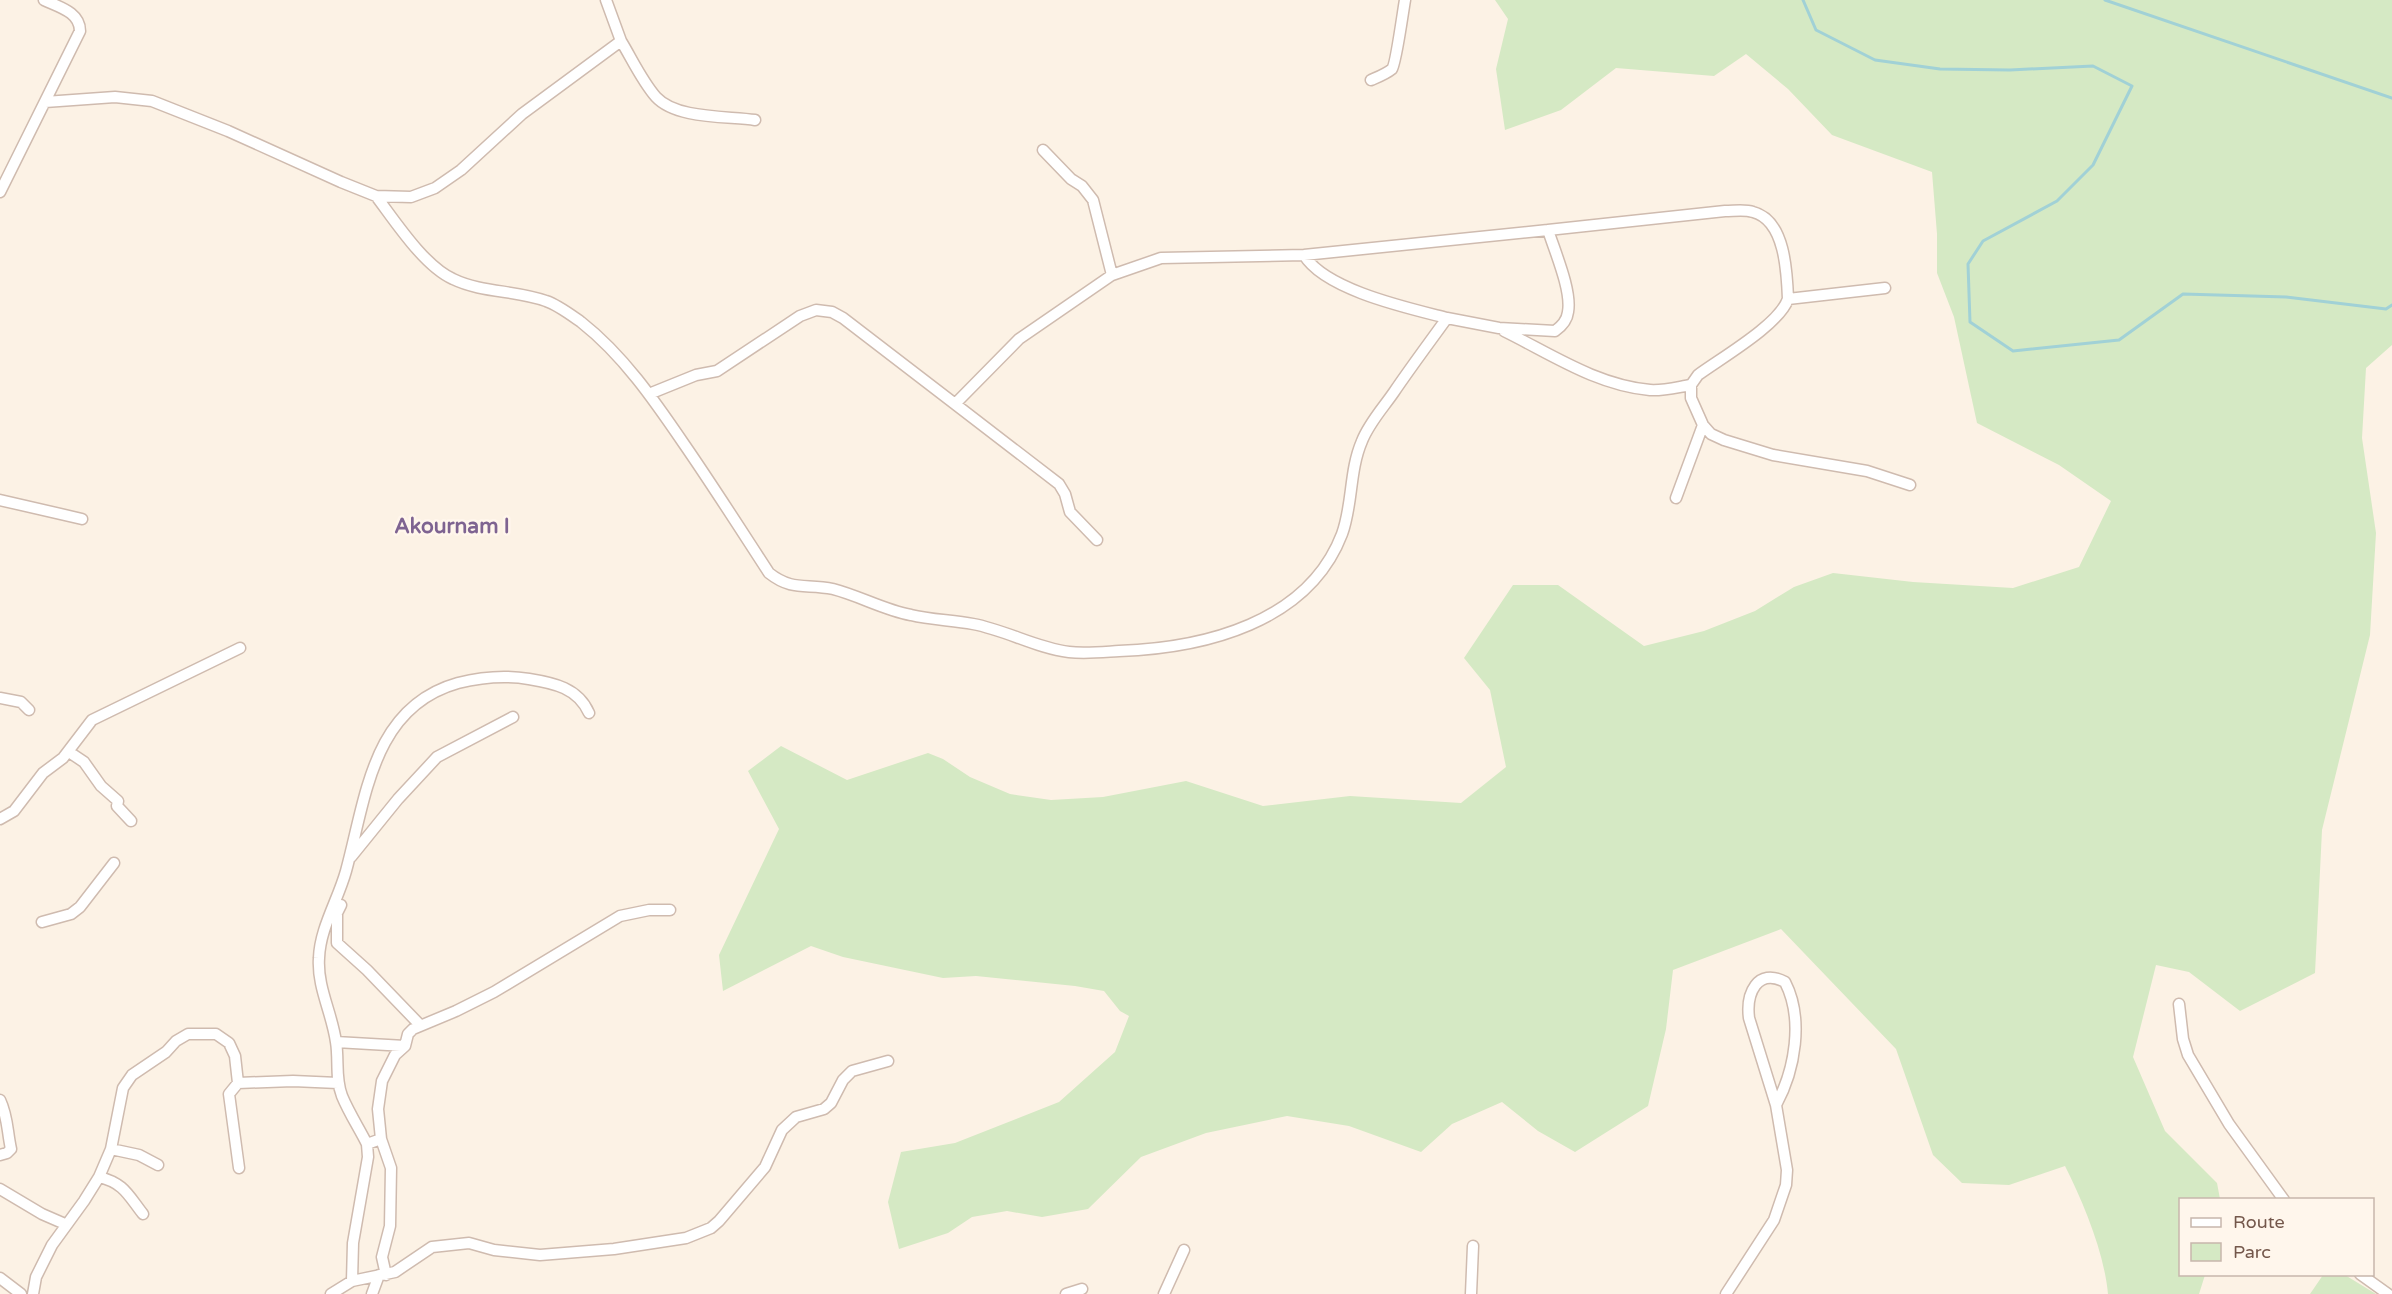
<svg xmlns="http://www.w3.org/2000/svg" width="2392" height="1294" font-family="'Varela Round',sans-serif">
  <style>
    .green { fill: #d5e9c4 }
    .lines { fill: none; stroke-linecap: round; stroke-linejoin: round }
    .stream { stroke: #a1d1d6; stroke-width: 3 }
    .minor-casing { stroke: #cfbbaf; stroke-width: 13 }
    .minor { stroke: #fff; stroke-width: 10 }
    .labels { text-anchor: middle; stroke-width: 5; stroke-linejoin: round; paint-order: stroke }
    .quarter-label { font-size: 21px; font-weight: bold; fill: #7e6391; stroke: #fff6ec }
  </style>
  <rect width="100%" height="100%" fill="#fcf2e5"/>
  <path class="green" d="M1495 0H2392V345L2366 368 2362 438 2376 533 2370 635 2322 830 2315 973 2240 1011 2189 972 2156 965 2133 1057 2165 1131 2217 1183 2220 1199 2180 1200V1274L2205 1275 2199 1294H2108C2104 1252 2084 1204 2065 1166L2009 1185 1962 1183 1933 1155 1896 1049 1781 929 1673 970 1666 1029 1648 1106 1575 1152 1538 1131 1502 1102 1452 1124 1421 1152 1349 1126 1287 1116 1206 1133 1141 1157 1088 1209 1042 1217 1007 1211 972 1217 948 1233 899 1249 888 1202 901 1152 955 1143 1059 1102 1115 1052 1129 1016 1120 1011 1104 991 1075 986 976 976 943 978 843 957 811 946 723 991 719 955 779 829 748 771 781 746 847 780 928 753 943 759 970 777 1010 794 1051 800 1103 797 1186 781 1263 806 1350 796 1461 803 1506 767 1490 690 1464 658 1513 585H1558L1644 646 1704 631 1755 611 1794 587 1833 573 1913 582 2013 588 2079 567 2111 501 2059 465 1977 423 1954 317 1937 273V234L1932 172 1832 135 1788 89 1746 54 1714 76 1616 68 1561 110 1505 130 1496 69 1508 19Z
    M2323 1275H2345L2376 1294H2310Z"/>
  <g class="lines">
    <path class="stream" d="M1803 0 1816 30 1875 60 1940 69 2010 70 2093 66 2132 86 2093 165 2057 201 1983 241 1968 264 1970 322 2013 351 2119 340 2183 294 2286 297 2386 309 2392 305
      M2105 0 2392 98"/>
    <g class="minor-casing">
      <path id="minor" d="M606 0 621 41
        M1371 80C1378 77 1386 74 1392 69 1396 64 1403 11 1405 0
        M45 102 115 97 152 101 228 131 341 182 376 196 411 197 435 188 461 170 522 114 621 41C632 59 642 81 656 97 676 119 727 116 755 120
        M1043 150 1071 179 1082 186 1093 200 1112 275
        M0 192 80 31C80 12 59 7 44 0
        M376 196C395 221 424 266 453 279 482 293 516 290 546 301 558 305 571 315 581 322 623 355 654 400 684 444 713 486 741 530 769 573 793 592 807 583 833 589 860 596 884 610 911 615 931 620 953 620 973 624 1006 630 1036 648 1069 652 1085 654 1103 652 1119 651 1204 648 1308 623 1342 534 1353 504 1349 471 1362 441 1369 423 1383 408 1394 392 1411 367 1429 343 1447 318L1499 328 1555 331C1562 326 1567 321 1568 312 1572 291 1555 252 1548 230L1725 211C1734 211 1745 209 1753 212 1785 220 1787 272 1788 299 1779 325 1721 358 1698 375L1691 385V398L1703 425 1711 434 1724 440 1773 455 1867 471 1910 485
        M1304 255C1325 290 1408 308 1447 318
        M1788 299 1885 288
        M1504 331C1551 354 1596 385 1650 390 1663 391 1678 387 1691 385
        M649 394 696 375 717 371 800 316 816 310 832 312 843 318 955 404 1019 339 1112 275 1161 258 1304 255 1548 230
        M955 404 1059 484 1065 494 1070 512 1097 540
        M1676 498 1703 425
        M0 500 82 519
        M0 698 21 702 29 710
        M69 752 84 762 101 786 118 801 117 806 131 821
        M0 819 14 811 43 773 63 758 92 720 240 648
        M351 857 398 799 437 757 513 717
        M341 905 337 913V943L367 970 420 1025
        M42 922 71 914 80 907 114 863
        M2179 1004 2183 1039 2188 1055 2229 1124 2284 1200
        M336 1042 405 1046
        M0 1100C8 1117 7 1131 11 1149L7 1153 0 1155
        M381 1139 391 1168 390 1226 382 1257 386 1275
        M367 1144C359 1128 349 1113 342 1096 335 1078 339 1060 336 1042 332 1013 317 987 319 958 320 928 338 900 346 871 366 798 372 707 458 683 482 677 505 675 529 679 554 683 578 688 589 713
        M111 1149 139 1155 158 1165
        M239 1168 229 1094 238 1083 293 1081 338 1083
        M99 1177C124 1183 128 1195 143 1214
        M0 1189 42 1214 65 1224
        M2360 1274 2388 1294
        M0 1278 21 1294
        M352 1281 353 1243 368 1157 367 1144 381 1139 378 1109 382 1081 395 1055 405 1046 408 1034 413 1029 456 1011 494 992 620 916 649 910H670
        M33 1294 36 1277 52 1245 84 1201 99 1177 111 1149 123 1088 132 1075 166 1052 176 1041 188 1034H216L229 1043 235 1056 238 1083
        M331 1294 352 1281 395 1272 432 1247 469 1243 494 1250 540 1255 614 1249 686 1238 711 1228 719 1221 765 1167 782 1130 796 1117 824 1109 831 1103 843 1080 852 1071 888 1061
        M372 1294 379 1275
        M1066 1294 1082 1289
        M1164 1294 1184 1250
        M1471 1294 1473 1246
        M1726 1294 1774 1220 1786 1185 1787 1170 1776 1105 1749 1018C1746 994 1757 967 1785 982 1804 1019 1795 1070 1776 1105"/>
    </g>
    <use href="#minor" class="minor"/>
  </g>
  <g class="labels">
    <g class="quarter-label">
      <text x="452" y="533">Akournam I</text>
    </g>
  </g>
  <rect x="2179" y="1198" width="195" height="78" fill="#fff6ec" stroke="#c7b6ac" stroke-width="1.5"/>
  <rect x="2191" y="1218" width="30" height="9" fill="#ffffff" stroke="#c7b6ac" stroke-width="1.5"/>
  <text x="2233" y="1228" font-size="18" fill="#74574b">Route</text>
  <rect x="2191" y="1243" width="30" height="18" fill="#d5e9c4" stroke="#c7b6ac" stroke-width="1.5"/>
  <text x="2233" y="1258" font-size="18" fill="#74574b">Parc</text>
</svg>
